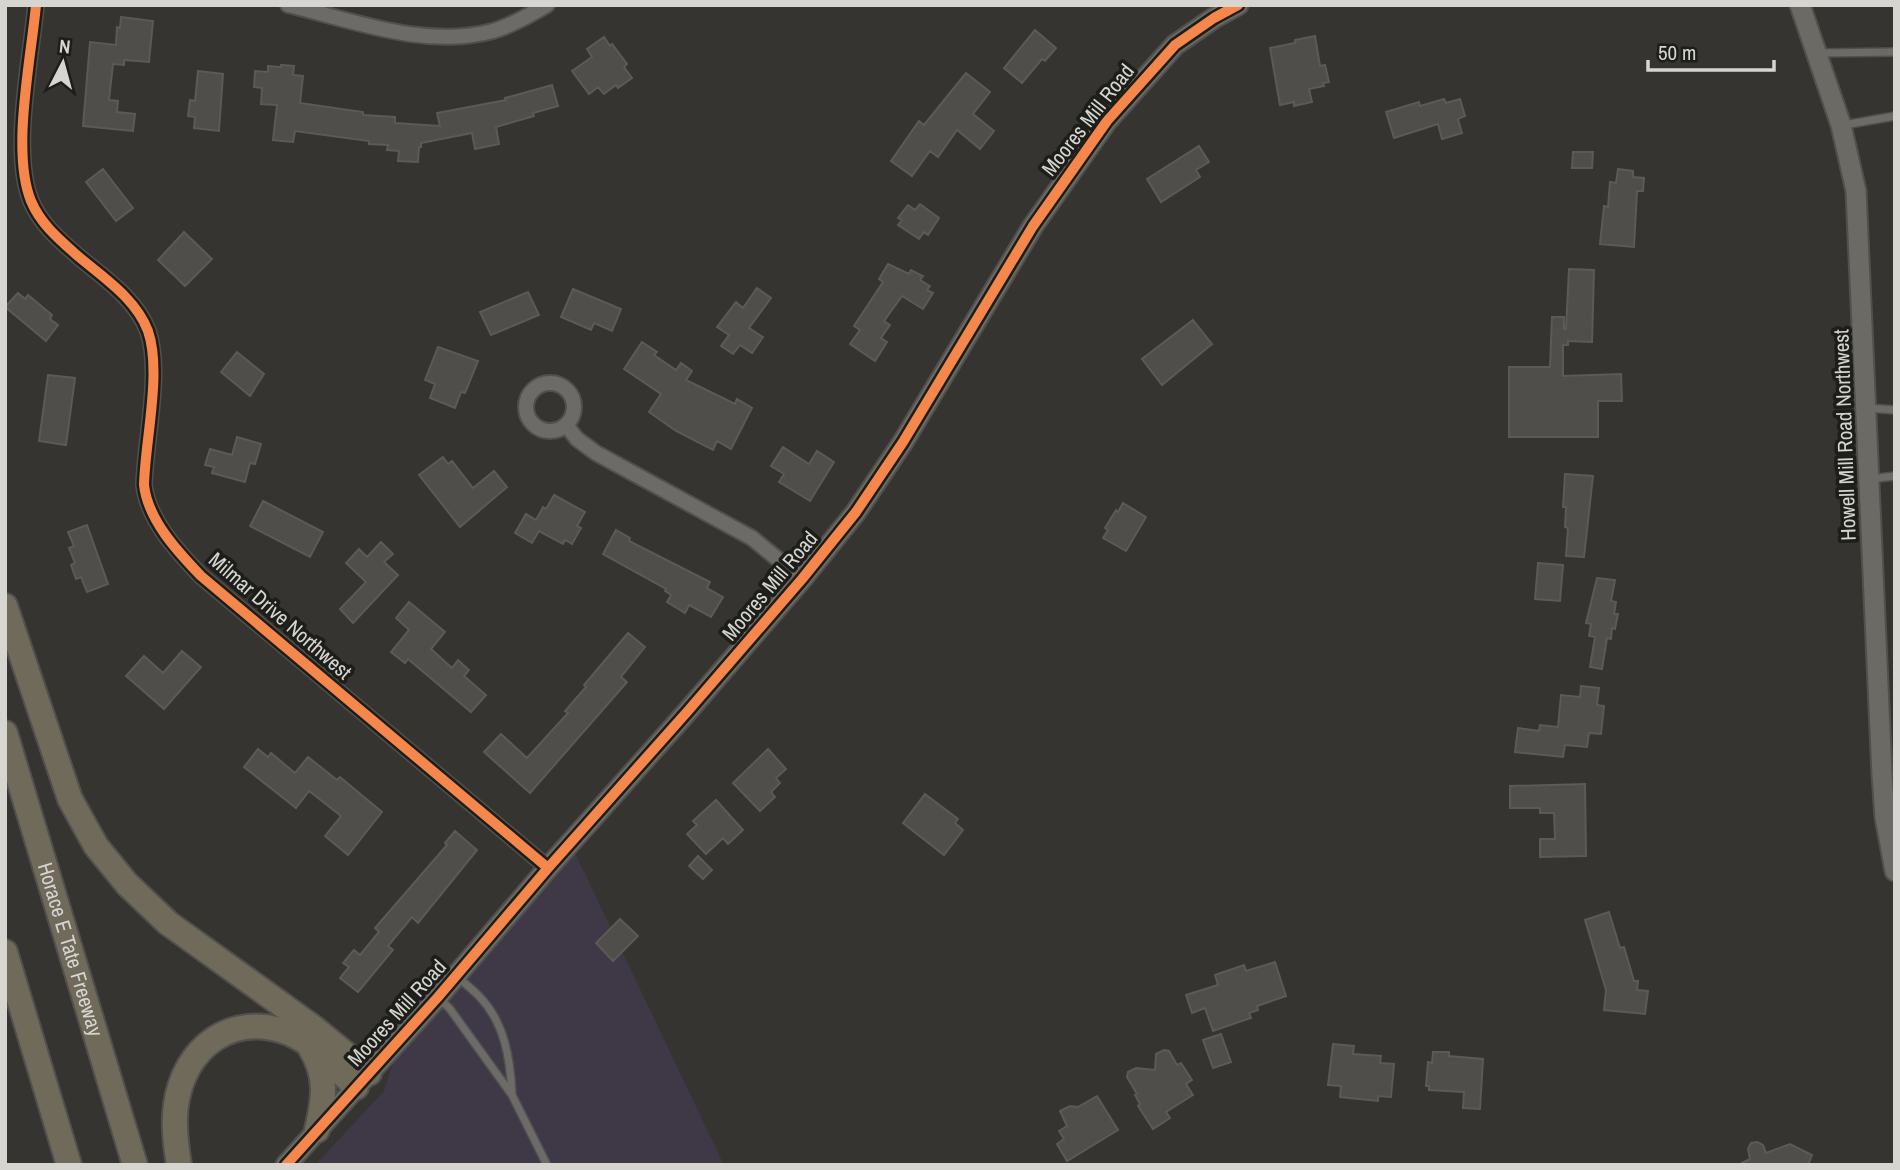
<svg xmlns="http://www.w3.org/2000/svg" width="1900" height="1170" font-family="'Archivo Narrow',sans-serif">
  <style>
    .commercial { fill: #3f3846 }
    .building { fill: #4f4e4b; stroke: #5b5a56; stroke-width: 2 }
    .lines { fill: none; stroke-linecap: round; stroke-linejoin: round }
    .lane-casing { stroke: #51504d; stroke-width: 10 }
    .street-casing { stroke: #51504d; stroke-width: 18 }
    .secondary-casing { stroke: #51504d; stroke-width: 23 }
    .highway-casing { stroke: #51504d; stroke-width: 28 }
    .lane { stroke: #6c6b67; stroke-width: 7 }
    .street { stroke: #6c6b67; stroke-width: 14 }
    .secondary { stroke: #6c6a64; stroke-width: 19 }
    .highway { stroke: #6f6a5a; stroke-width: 24 }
    .cycleway-casing { stroke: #1d1d19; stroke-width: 15 }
    .cycleway { stroke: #f5874c; stroke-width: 10 }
    .labels { text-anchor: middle; stroke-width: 7; stroke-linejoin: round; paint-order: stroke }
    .street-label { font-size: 21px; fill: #d6d5d0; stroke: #1d1d19 }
  </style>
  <rect width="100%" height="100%" fill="#353430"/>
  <path class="commercial" d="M567 836 724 1165H315L384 1091 406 1020Z"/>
  <path class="building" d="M121 17 153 21 149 62 124 60V65L113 64 109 100 118 101 117 112 135 114 133 131 83 126 90 42 116 45 117 27 120 28Z
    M1035 30 1056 48 1045 61 1042 59 1022 83 1004 68Z
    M1315 36 1320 66 1325 65 1329 82 1323 83 1324 86 1309 89 1312 102 1294 106V102L1280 105 1270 48 1295 43V40Z
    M604 37 610 46 612 44 627 64 624 67 632 78 618 88 616 85 604 94 598 87 589 94 572 71 592 57 587 49Z
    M281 65 294 66 293 75 303 76 300 103 363 112V115L395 117V123L440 126 437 113 506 100 505 98 552 85 558 106 533 113 534 116 496 127 499 144 475 149 472 133 421 143V147H419L418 162 398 161 399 151 387 150 388 145 369 144V141L295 131 293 142 273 140 277 105 261 104 262 88 254 87 255 71 268 72V66L281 67Z
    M198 71 223 74 219 131 194 128 195 117 188 116 190 100 195 101Z
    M966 73 990 92 973 114 994 131 980 149 957 130 938 157 930 151 912 176 891 161 919 121 924 125Z
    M1444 99 1446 103 1460 99 1465 116 1458 119 1462 133 1442 139 1438 124 1394 138 1386 112 1419 102 1420 106Z
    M1199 146 1209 162 1196 170 1200 177 1161 202 1147 179Z
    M1573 152H1593L1592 168H1572Z
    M103 169 133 208 116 221 86 182Z
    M1618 169 1633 171V177L1644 178 1643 191H1637L1634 247 1600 244 1604 206 1608 207 1610 182 1616 183Z
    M920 204 939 218 928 235 924 232 919 239 898 225 902 220 898 218 908 205 915 210Z
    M184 232 212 259 185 286 158 260Z
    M888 264 909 274 911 270 923 276 920 280 930 286 927 290 933 293 923 309 902 296 884 321 890 325 881 338 887 342 875 361 850 344 860 330 854 326 883 282 879 279Z
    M1569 269 1594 270 1592 342 1568 341V345H1563V376L1621 374 1622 401H1598V437H1509V367H1550L1552 317H1564V329H1566Z
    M757 288 771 298 749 328 763 337 752 353 740 345 733 354 721 346 729 335 717 327 736 302 743 308Z
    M573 289 621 309 612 331 594 323 591 330 561 317Z
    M528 292 539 315 491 335 480 312Z
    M18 293 25 299 28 295 52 315 50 319 58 325 46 341 5 307Z
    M1193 320 1212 344 1162 385 1142 359Z
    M642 342 657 352 654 355 676 370 681 363 692 371 686 380 735 404 737 399 752 408 731 449 717 441 713 450 676 431 649 412 661 394 624 369Z
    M438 347 478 361 465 393 461 392 455 408 430 398 435 384 425 380Z
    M237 352 264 374 250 396 221 372Z
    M48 375 75 378 66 445 39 441Z
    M237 437 261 444 255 464 250 463 245 482 212 473 214 467 205 465 210 449 232 455Z
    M783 447 809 464 817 451 834 462 810 501 779 482 784 474 771 466Z
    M443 457 448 464 452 461 473 488 494 471 507 487 460 527 419 475Z
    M1565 474 1593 476 1584 557 1566 556 1568 528 1565 527 1566 507H1563Z
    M554 495 585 512 577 526 581 528 572 544 565 540 563 544 539 531 532 543 515 533 526 514 536 520 543 507 546 509Z
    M263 501 323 532 310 557 250 526Z
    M1123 503 1146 517 1126 551 1103 538 1108 530 1105 528 1116 510 1118 512Z
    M87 525 108 584 87 592 81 577 76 579 71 565 75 563 69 548 74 546 68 532Z
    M616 530 630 538 629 541 710 582 707 588 723 597 711 617 689 605 685 613 667 602 671 595 665 591 666 589 603 554Z
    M381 542 393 554 384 562 398 575 353 623 340 609 366 582 346 563 359 549 367 557Z
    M1538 563 1563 565 1560 601 1535 599Z
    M1597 578 1615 580 1611 601 1616 602 1614 614H1618L1615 629 1612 628 1611 639 1607 638 1602 669 1590 667 1595 637 1589 636 1591 624 1586 623Z
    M409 602 445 632 431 649 452 668 458 660 469 670 464 676 486 695 471 712 408 659 405 663 391 652 409 630 396 618Z
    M628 633 645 647 621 677 627 682 530 793 484 752 501 734 527 758 568 713 565 711 586 687 584 685Z
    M182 651 201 667 164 709 126 676 144 656 163 673Z
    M1581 686 1599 688 1597 705 1604 706 1601 734 1589 733 1587 747 1565 745 1563 757 1515 752 1518 728 1539 731 1540 725 1558 727 1561 695 1580 697Z
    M258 749 268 757 271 753 295 773 308 757 337 780 340 777 382 812 348 855 325 836 341 816 309 791 296 808 244 767Z
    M768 749 786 769 776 778 780 783 771 792 775 797 760 811 733 783Z
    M1585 784 1586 856 1540 857V839H1555L1554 813H1540V808H1510V786Z
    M925 794 958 819 955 823 963 830 944 855 903 823Z
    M716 800 743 830 728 844 723 838 706 854 687 834 697 825 693 821Z
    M455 831 477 850 418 923 412 917 388 946 393 950 358 992 340 978 349 967 343 963 354 950 360 955 379 932 375 928 447 845 445 843Z
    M698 856 712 870 703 879 689 866Z
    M1609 912 1620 948 1624 947 1634 981H1638L1637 990 1648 991 1645 1014 1604 1010 1606 990 1585 920Z
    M620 919 638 936 613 961 596 943Z
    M1275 962 1286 996 1257 1006 1258 1010 1249 1013 1251 1018 1213 1031 1205 1008 1192 1013 1186 995 1218 985 1215 975 1244 965 1246 971Z
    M1221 1034 1231 1062 1213 1068 1203 1040Z
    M1333 1044 1354 1046 1353 1054 1381 1056 1380 1063 1394 1064 1391 1097 1378 1096V1101L1340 1097 1341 1086 1328 1085Z
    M1164 1050 1169 1051 1177 1065 1181 1063 1192 1080 1186 1084 1193 1095 1166 1112 1170 1118 1153 1129 1138 1106 1140 1104 1135 1095 1137 1094 1127 1077 1128 1072 1136 1068 1155 1070 1156 1054Z
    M1433 1052H1449V1056L1483 1059 1480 1109 1463 1108 1464 1092 1429 1090V1086H1426L1428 1062 1432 1063Z
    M1097 1096 1118 1130 1067 1161 1057 1144 1064 1139 1059 1131 1067 1126 1060 1111 1070 1106 1078 1107Z
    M1757 1142 1763 1145 1766 1153 1790 1144 1812 1155 1808 1165H1738L1750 1159 1748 1149 1751 1143Z"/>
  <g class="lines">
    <g class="lane-casing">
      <path id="lane" d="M1818 53 1895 52
        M1844 125 1895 116
        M1868 408 1895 410
        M1870 479 1895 476
        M458 977C464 983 472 989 479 996 505 1023 510 1058 512 1094
        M440 999 450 1009 512 1095 547 1165"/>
    </g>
    <g class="street-casing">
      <path id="street" d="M36 5C31 59 11 152 31 201 41 225 61 241 79 257 104 278 136 299 148 331 162 372 145 441 144 485 148 520 177 551 201 576L548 868
        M288 5C355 21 425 49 493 31 513 25 529 15 547 5
        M526 407a24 24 0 1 1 48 0a24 24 0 1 1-48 0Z
        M566 425 577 439 596 453 752 538 802 579"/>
    </g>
    <g class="secondary-casing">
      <path id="secondary" d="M1800 5 1841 125 1856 191 1882 775 1885 817 1895 871
        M286 1165 438 997 548 868 687 712 802 579 856 512 903 442 1033 226 1107 121 1175 45 1214 18 1238 5"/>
    </g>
    <g class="highway-casing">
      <g id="highway">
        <path d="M5 606 70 799 96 846 127 884 168 923 314 1028 369 1073"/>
        <path id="s1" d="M5 733 135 1165"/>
        <path d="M5 952 69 1165"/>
        <path d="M311 1049C328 1077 324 1099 317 1130"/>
        <path d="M179 1165C176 1146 173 1125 176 1105 184 1048 231 1011 289 1033 315 1044 336 1068 356 1087"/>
      </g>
    </g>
    <use href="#lane" class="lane"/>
    <use href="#street" class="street"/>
    <use href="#secondary" class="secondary"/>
    <use href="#highway" class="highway"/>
    <g class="cycleway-casing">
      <path id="cycleway" d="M36 5C31 59 11 152 31 201 41 225 61 241 79 257 104 278 136 299 148 331 162 372 145 441 144 485 148 520 177 551 201 576L548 868
        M286 1165 438 997 548 868 687 712 802 579 856 512 903 442 1033 226 1107 121 1175 45 1214 18 1238 5"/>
    </g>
    <use href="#cycleway" class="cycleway"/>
  </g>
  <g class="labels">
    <g class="street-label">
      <text transform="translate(1088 120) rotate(-52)" y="7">Moores Mill Road</text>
      <text transform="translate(1845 435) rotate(-92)" y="7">Howell Mill Road Northwest</text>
      <text transform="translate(770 586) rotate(-50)" y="7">Moores Mill Road</text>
      <text transform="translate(280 616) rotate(41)" y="7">Milmar Drive Northwest</text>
      <text dy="7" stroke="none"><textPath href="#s1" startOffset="226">Horace E Tate Freeway</textPath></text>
      <text transform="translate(397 1013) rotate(-48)" y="7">Moores Mill Road</text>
    </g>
  </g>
  <rect width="1900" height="1170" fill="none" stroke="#d6d5d0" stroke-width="14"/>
  <g transform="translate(63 63) rotate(6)" stroke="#1d1d19" stroke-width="5" paint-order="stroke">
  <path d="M0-5L12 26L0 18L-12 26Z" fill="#d6d5d0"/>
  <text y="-10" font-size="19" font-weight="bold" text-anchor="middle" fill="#d6d5d0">N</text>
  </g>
  <path d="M1648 60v10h126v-10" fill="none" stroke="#d6d5d0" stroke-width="3.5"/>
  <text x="1658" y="60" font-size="21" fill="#d6d5d0" stroke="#1d1d19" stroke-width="5" paint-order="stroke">50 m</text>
</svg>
